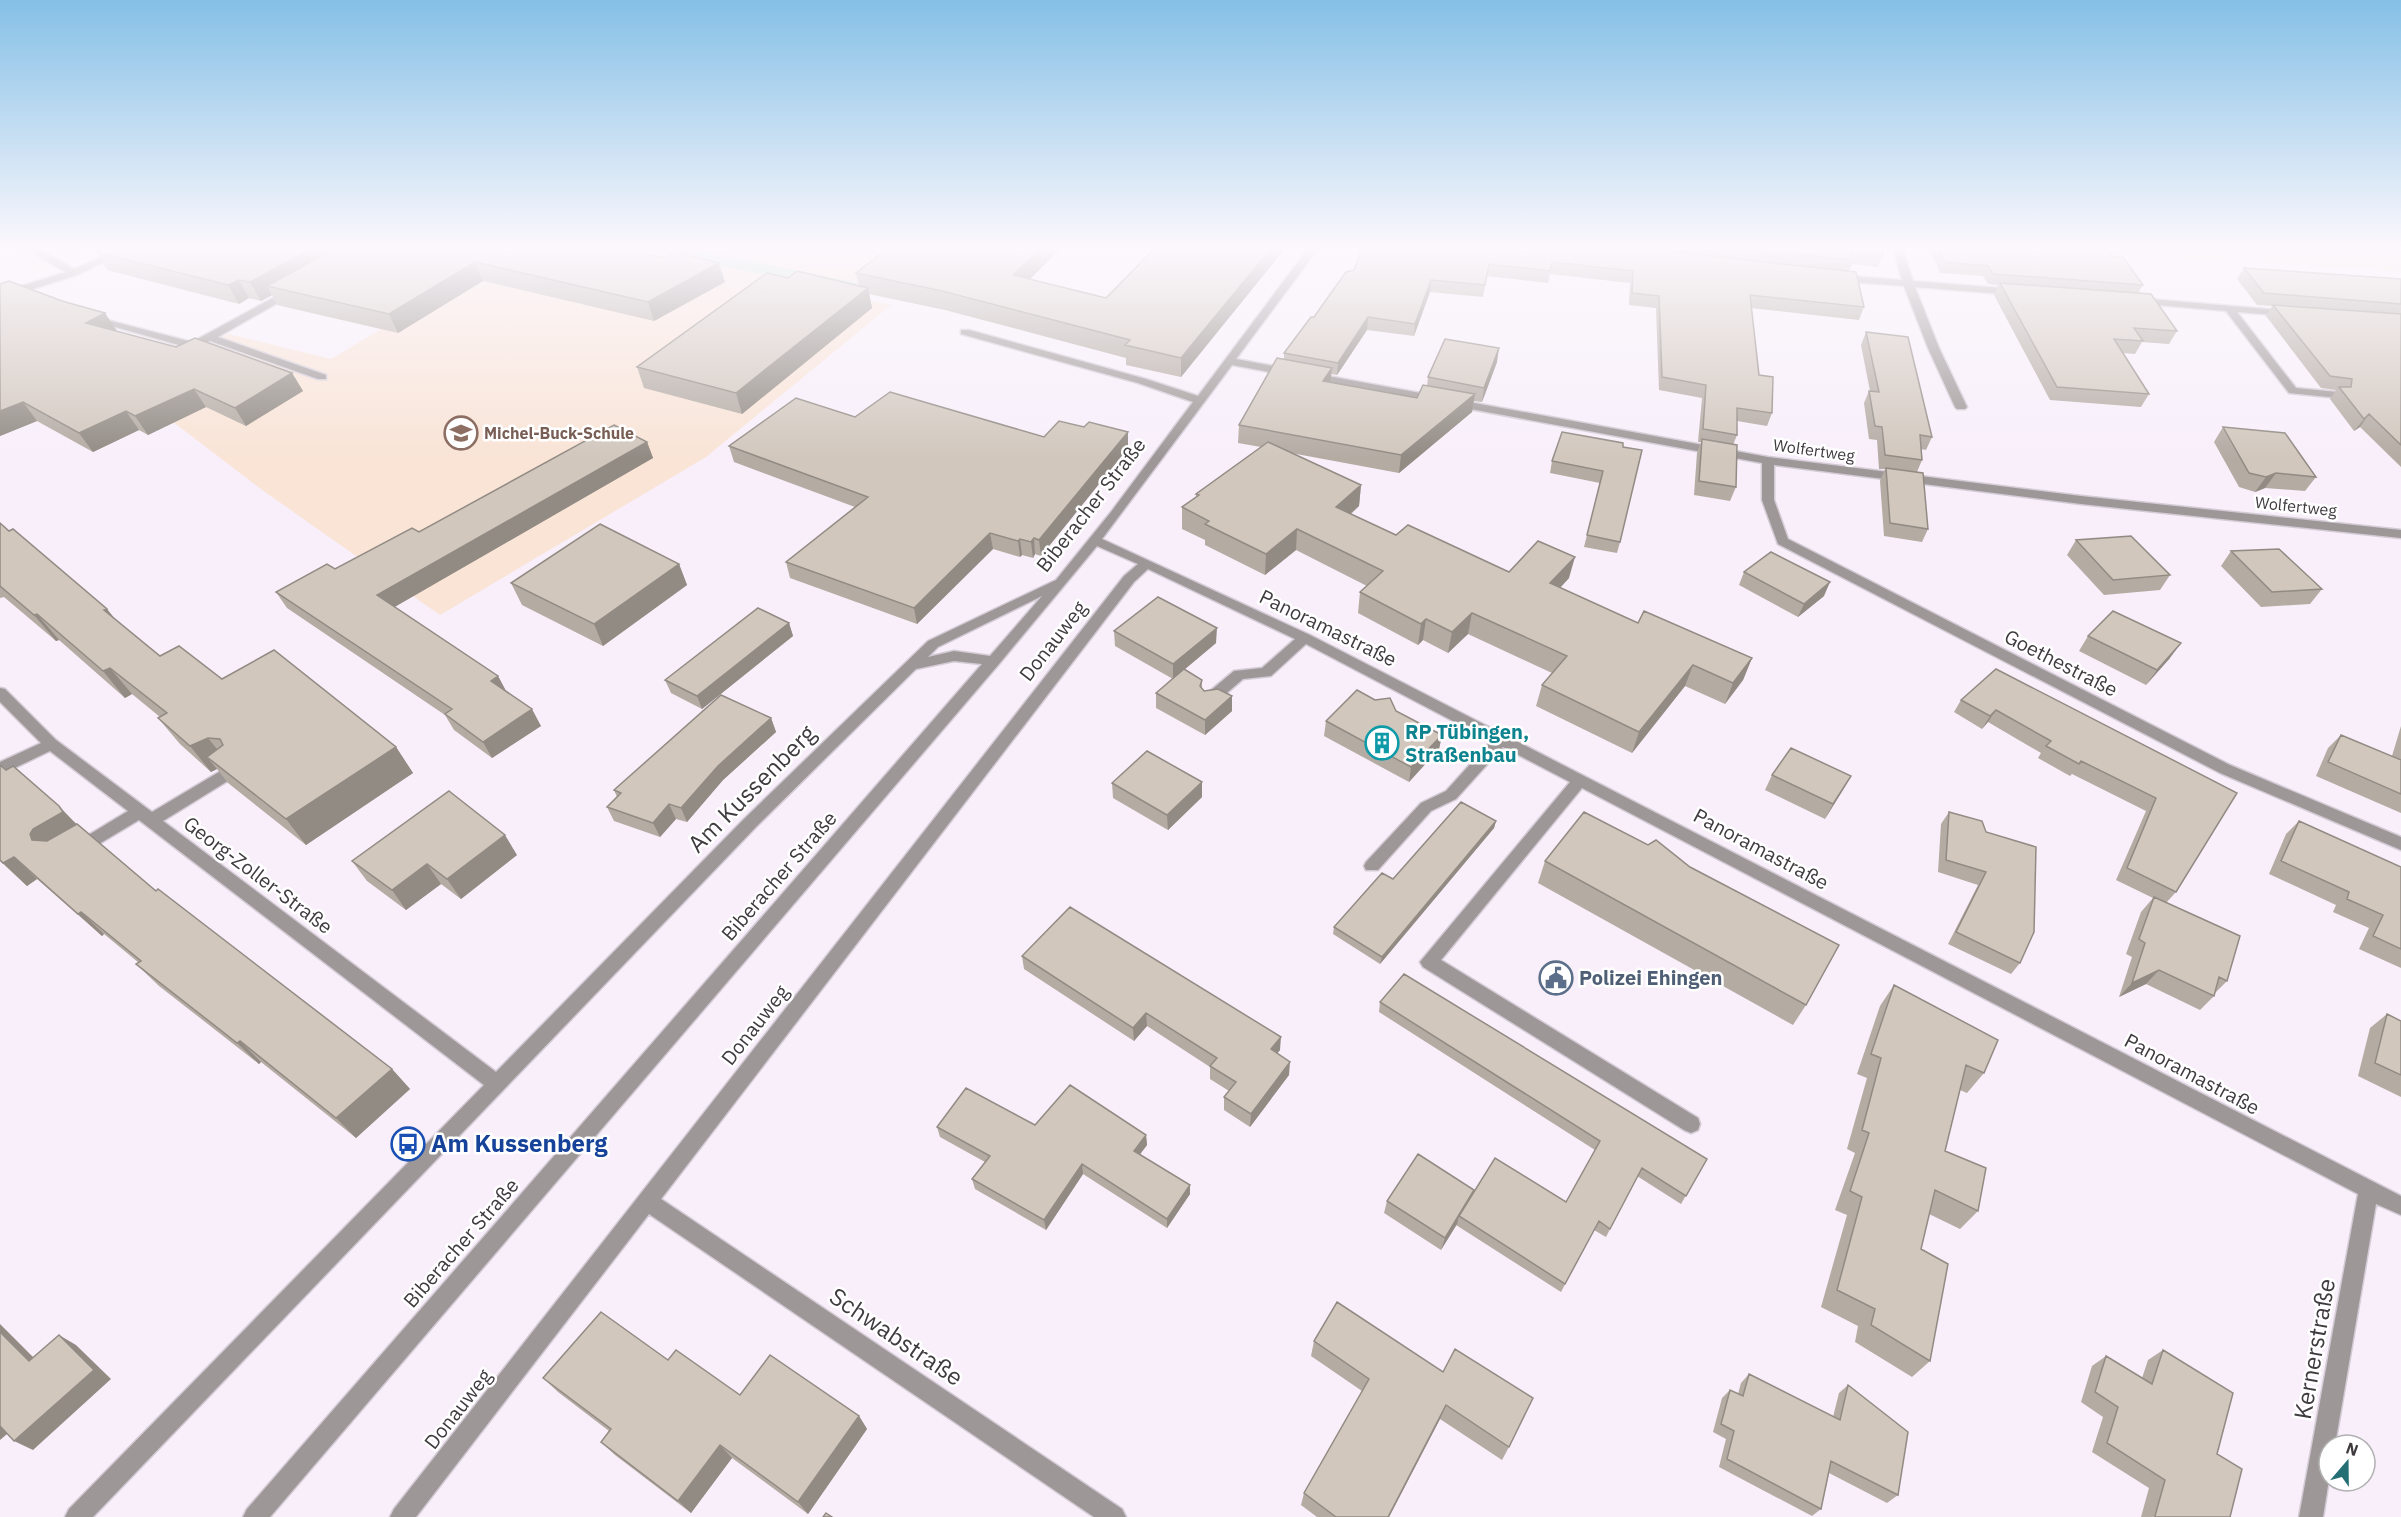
<svg xmlns="http://www.w3.org/2000/svg" width="2401" height="1517" font-family="'IBM Plex Sans',sans-serif">
  <style>
    .education { fill: #f9e4d6 }
    .medical { fill: #fbe3d8 }
    .green { fill: #b7e0cb }
    .lines { fill: none; stroke-linecap: round; stroke-linejoin: round }
    .minor-casing { stroke: #d3cbd5; stroke-width: 3 }
    .minor { fill: #9e9797; fill-rule: evenodd }
    .wall { fill: #b4aba3 }
    .shaded-wall { fill: #928b84 }
    .building { fill: #d1c7bd; stroke: #928b84; stroke-width: 1.5 }
    .labels { text-anchor: middle; stroke-width: 5; stroke-linejoin: round; paint-order: stroke }
    .far-education-label { font-size: 16px; font-weight: bold; fill: #785e54; stroke: #fff; text-anchor: start }
    .far-street-label { font-size: 16px; fill: #3f3b3f; stroke: #fff }
    .street-label { font-size: 20px; fill: #3f3b3f; stroke: #fff }
    .culture-label { font-size: 20px; font-weight: bold; fill: #0d838f; stroke: #fff; text-anchor: start }
    .service-label { font-size: 20px; font-weight: bold; fill: #4e5e75; stroke: #fff; text-anchor: start }
    .near-street-label { font-size: 24px; fill: #3f3b3f; stroke: #fff }
    .near-transit-label { font-size: 24px; font-weight: bold; fill: #164399; stroke: #fff; text-anchor: start }
  </style>
  <rect width="100%" height="100%" fill="#f8effa"/>
  <path class="education" d="M520 246H905L851 297 891 305 706 457 440 615 265 492 122 383 229 334 331 359Z
    M2019 246H2401V271L2023 250Z"/>
  <path class="medical" d="M6 246H98L39 272Z"/>
  <path class="green" d="M624 246H677L858 283 847 292Z
    M2038 246H2181L2185 250Z"/>
  <g class="lines">
    <g class="minor-casing">
      <path id="minor" d="M26 246H36L74 269 125 246H137L77 275 20 293H12V289L66 272 37 256Z
        M1310 246H1320L1236 359 1768 457 2081 496 2401 530V538L2081 504 1774 465V500L1788 539 2230 765 2401 837V850L2220 773 1778 544 1762 500V463L1232 365 1102 539 1310 635 2401 1196V1215L2376 1204 2335 1445H2329V1479L2323 1517H2299L2358 1194 1582 788 1441 960 1698 1118 1700 1124 1698 1130 1691 1133 1684 1130 1423 967 1420 962 1570 782 1503 747 1456 799 1431 811 1378 870H1366L1364 866 1366 862 1421 803 1446 791 1491 741 1306 644 1271 676 1243 679 1214 704H1204L1202 700 1204 696 1234 671 1262 668 1295 639 1148 569 1134 582 661 1199 1122 1509 1126 1517H1094L649 1214 416 1517H390L394 1509 1124 576 1138 564 1097 546 999 664 270 1517H243L247 1509 982 664 954 661 916 669 756 827 93 1517H65L69 1509 484 1085 139 820 84 853H72L70 849 72 845 128 811 50 751 0 775V762L41 743 0 702V688L5 689 56 740 152 812 229 766H239L242 770 239 774 163 821 496 1072 744 819 928 641 1056 580 1111 512 1193 402 1138 383 961 334V330H969L1146 379 1198 396ZM1042 596 990 656 954 651 928 657 938 647Z
        M1892 246H1902L1913 281 2015 289 2020 292 2015 295 1915 287 1939 348 1967 407 1965 409H1957L1955 407 1928 348 1904 286 1839 281 1834 278 1839 275 1902 280Z
        M293 287 297 288V292L218 337 326 375V379H318L210 341 193 349 87 319 92 316 192 342Z
        M2138 298 2291 311 2292 313 2287 316 2237 312 2296 388 2338 392 2344 395 2338 398 2289 393 2226 311 2134 303 2133 301Z"/>
    </g>
    <use href="#minor" class="minor"/>
  </g>
  <path class="wall" d="M611 246 725 282 654 321 483 281 398 333 277 305 272 295 261 301 249 298 239 304 107 270 96 252Z
    M891 246H1063L1030 279 1106 298 1157 246H1287L1181 377 1126 365V358L945 310 869 294 872 308 742 414 644 388 637 367 788 278 859 286 856 273Z
    M1363 246H1881L1883 255 1878 267 1852 264 1849 271 1864 307 1859 320 1751 308 1759 375 1772 413 1767 426 1737 421V435L1733 445 1736 487 1730 501 1694 495 1697 453 1701 442H1698L1702 398 1659 390 1656 308 1629 305 1630 283 1550 274 1548 283 1487 276 1483 297 1430 292 1414 336 1367 330 1337 375 1331 374 1330 382 1417 398 1427 386 1428 377 1497 362 1482 402 1474 401 1472 412 1399 473 1291 453 1361 485 1359 506 1351 514 1396 535 1509 572 1569 578 1560 588 1638 623 1752 658 1743 680 1725 704 1685 686 1632 753 1536 706 1542 685 1552 673 1468 634 1448 653 1423 640 1418 645 1358 613 1360 592 1367 586 1296 550 1265 575 1205 545V540L1182 529V507L1196 497V494L1261 447 1238 443 1239 425 1284 360V353L1354 270Z
    M1928 246H2047L2112 256 2143 285 2138 293 2177 331 2169 344 2142 342 2135 354 2123 353 2149 394 2141 407 2050 400 1994 295 1998 285 1988 284 1983 276 1940 273Z
    M2244 268 2401 279V467L2360 427 2354 431 2330 399 2336 390 2321 388 2266 316 2272 306 2257 305 2237 279Z
    M0 284 116 331 176 347 292 373 303 391 246 426 206 407 148 435 139 430 93 452 37 421 0 436Z
    M1866 332 1932 437 1926 450 1921 449 1922 460 1917 472 1928 529 1922 542 1884 536 1880 481 1885 469H1879L1877 440 1869 439 1864 403 1869 391H1870L1861 345Z
    M855 417 1044 437 1084 427 1128 432V448L1041 556 1035 554 1033 558 1022 555 1020 557 993 549 917 624 790 578 786 562 855 507 734 462 729 446Z
    M2223 427 2316 477 2305 491 2265 488 2255 492 2239 487 2214 442Z
    M647 442 653 458 394 607 498 676 506 691 541 726 492 758 454 730 445 715 287 608 276 592 335 569Z
    M1623 447 1620 542 1617 553 1584 547 1600 483 1550 473 1552 461Z
    M0 523 114 619 160 656 396 747 413 773 306 845 228 783 217 769 211 772 180 744 158 718 160 717 132 694 125 698 59 640 56 641 4 597 0 598Z
    M2076 540 2170 575 2160 590 2104 595 2067 555Z
    M2231 551 2322 589 2310 604 2261 607 2221 566Z
    M679 564 687 585 603 646 522 605 511 583Z
    M1744 572 1824 596 1798 617 1739 585Z
    M789 623 793 636 702 709 671 693 665 680Z
    M1114 631 1216 643 1184 670 1202 680V689L1204 691 1232 696V711L1205 735 1156 708V693L1173 679 1115 646Z
    M2088 636 2170 658 2146 685 2079 651Z
    M1996 669 2237 793 2176 892 2166 903 2227 981 2215 993 2214 996 2200 1010 2146 984 2119 997 2132 957 2126 954 2141 912 2153 898 2116 880 2146 811 2072 774 2070 776 2038 758 2041 753 1988 722 1982 729 1954 712 1961 700Z
    M1396 711 1442 735 1439 749 1409 782 1324 736 1326 721Z
    M771 718 776 732 723 780 687 822 676 819 660 837 614 821 607 807 617 797 614 790Z
    M2401 726V813L2316 776 2328 748 2341 735 2392 756Z
    M0 765 6 770 77 824 156 891 392 1069 410 1089 356 1138 261 1062 259 1064 159 986 136 964 139 963 104 934 102 936 37 879 27 886 0 861Z
    M1772 775 1851 776 1825 819 1765 790Z
    M1112 783 1202 797 1168 830 1113 798Z
    M1949 812 1986 832 2020 963 2011 974 1948 944 1978 885 1938 872 1941 824Z
    M1496 821 1494 828 1380 964 1333 934 1334 927 1393 879Z
    M2299 821 2401 867V968L2359 949 2369 928 2333 912 2336 905 2269 874 2286 834Z
    M1648 845 1806 1005 1793 1025 1538 883 1545 861Z
    M517 855 461 899 441 884 406 910 367 881 352 861Z
    M1022 956 1280 1050 1277 1053 1289 1075 1250 1127 1224 1110V1097L1229 1091 1210 1079V1067L1147 1026 1134 1041 1024 969Z
    M1894 985 1984 1073 1967 1093 1960 1090 1945 1151 1978 1211 1960 1229 1929 1214 1921 1249 1930 1361 1912 1377 1855 1342 1858 1326 1821 1307 1847 1215 1835 1210 1855 1153 1847 1149 1867 1078 1857 1074 1880 1006Z
    M1380 1002 1707 1159 1681 1204 1637 1176 1606 1237 1594 1230 1561 1292 1456 1225 1457 1224 1441 1250 1384 1213 1387 1201 1474 1190 1473 1194 1566 1202 1595 1150 1379 1012Z
    M2387 1014 2401 1021V1097L2358 1076 2370 1028Z
    M1035 1125 1146 1135 1147 1145 1140 1154 1190 1185V1194L1167 1228 1083 1174 1046 1230 975 1189 972 1179 985 1162 940 1137 937 1127Z
    M1337 1302 1509 1447 1502 1460 1440 1419 1389 1517H1317L1301 1505 1304 1493 1362 1391 1311 1356 1314 1341Z
    M2163 1350 2217 1454 2230 1517H2141L2149 1488 2092 1452 2103 1417 2081 1402 2092 1366 2106 1356 2142 1378 2148 1360Z
    M668 1360 740 1395 859 1416 867 1429 808 1514 732 1458 691 1513 615 1455 601 1442 609 1431 558 1392 543 1378Z
    M1749 1374 1833 1417 1839 1393 1848 1385 1898 1495 1887 1503 1829 1473 1821 1509 1812 1516 1719 1467 1726 1439 1713 1432 1722 1398 1730 1390 1738 1394 1741 1383Z"/>
  <path class="shaded-wall" d="M317 246H360L267 286 272 295 261 301 250 282Z
    M1043 246H1063L1015 294 1013 275Z
    M1273 246H1287L1181 377V358Z
    M475 262 483 281 398 333 389 314Z
    M719 263 725 282 654 321 648 302Z
    M239 280 249 298 239 304 228 285Z
    M1431 280 1430 292 1414 336 1415 324Z
    M868 288 872 308 742 414 736 393Z
    M105 313 117 331 98 341 86 323Z
    M1368 317 1367 330 1337 375 1338 363Z
    M1499 348 1497 362 1482 402 1484 388Z
    M1332 368 1330 385 1323 381Z
    M292 373 303 391 246 426 235 408Z
    M194 389 206 407 148 435 135 416Z
    M1475 394 1472 412 1399 473 1401 455Z
    M23 402 37 421 0 436V411Z
    M126 411 139 430 93 452 79 433Z
    M2369 414 2360 427 2354 431 2364 419Z
    M1128 432V448L1041 556 1039 540Z
    M647 442 653 458 386 612 377 595Z
    M2276 473 2265 488 2255 492 2266 477Z
    M1361 485 1359 506 1334 528 1336 507Z
    M1297 529 1296 550 1265 575 1266 554Z
    M990 533 993 549 917 624 914 608Z
    M1034 538 1035 554 1033 558 1031 542Z
    M1020 539 1022 555 1020 557 1018 541Z
    M1575 557 1569 578 1544 605 1550 583Z
    M679 564 687 585 603 646 594 624Z
    M1830 582 1824 596 1798 617 1804 604Z
    M107 609 128 635 104 610Z
    M1472 613 1468 634 1448 653 1452 632Z
    M37 614 59 640 56 641 34 615Z
    M1426 619 1423 640 1418 645 1421 624Z
    M789 623 793 636 702 709 697 696Z
    M1217 628 1216 643 1173 679V664Z
    M2181 643 2170 658 2146 685 2157 670Z
    M1752 658 1743 680 1725 704 1733 683Z
    M1693 665 1685 686 1632 753 1639 732Z
    M110 668 132 694 125 698 103 671Z
    M498 676 507 693 491 681Z
    M1232 696V711L1205 735V720Z
    M532 709 541 726 492 758 483 742Z
    M1996 710 1988 722 1982 729 1990 716Z
    M771 718 776 732 723 780 687 822 681 808 718 766Z
    M1442 735 1439 749 1409 782 1411 767Z
    M208 738 229 764 207 757 217 769 211 772 190 746Z
    M396 747 413 773 306 845 286 819Z
    M1851 776 1843 790 1825 819 1833 804Z
    M1202 782V797L1168 830 1167 815Z
    M669 804 676 819 660 837 653 823Z
    M59 806 81 829 56 852 32 840 30 834 33 829Z
    M1496 821 1494 828 1380 964 1382 957Z
    M505 835 517 855 461 899 447 879Z
    M14 857 37 879 27 886 3 863Z
    M427 864 441 884 406 910 392 890Z
    M81 912 104 934 102 936 78 914Z
    M2159 970 2146 984 2119 997 2132 983Z
    M1146 1013 1147 1026 1134 1041 1133 1028Z
    M1281 1037 1280 1050 1270 1063 1271 1049Z
    M240 1041 261 1062 259 1064 237 1043Z
    M1290 1062 1289 1075 1250 1127 1251 1114Z
    M392 1069 410 1089 356 1138 336 1118Z
    M1146 1135 1147 1145 1135 1161 1134 1151Z
    M1082 1164 1083 1174 1046 1230 1044 1220Z
    M1190 1185V1194L1167 1228V1219Z
    M1474 1190 1470 1202 1459 1216 1457 1224 1441 1250 1445 1238Z
    M0 1324 47 1371 29 1361 0 1332Z
    M59 1335 76 1345 111 1379 33 1450 14 1441Z
    M1446 1405 1440 1419 1389 1517H1388Z
    M859 1416 867 1429 808 1514 798 1502Z
    M0 1423 13 1429 0 1440Z
    M720 1445 732 1458 691 1513 678 1501Z"/>
  <path class="building" d="M109 246H317L250 282 239 280 228 285 96 252Z
    M340 246H611L665 258 674 252 719 263 648 302 475 262 389 314 267 286Z
    M891 246H1043L1013 275 1106 298 1157 246H1273L1181 358 1125 345 1130 340 942 291 856 273Z
    M1363 246H1618L1856 272 1864 307 1750 295 1759 375 1773 377 1772 413 1737 408V435L1703 429 1706 385 1662 377 1659 296 1632 293 1633 271 1552 262 1550 271 1489 264 1485 285 1431 280 1415 324 1368 317 1338 363 1284 353 1311 317H1314L1346 272 1354 270Z
    M1715 246H1881L1883 255 1851 251 1853 260Z
    M1937 246H2047L2108 249 2112 256 2123 257 2143 285 1993 274 1988 266 1945 262Z
    M2244 268 2401 279V304L2264 293Z
    M797 271 868 288 736 393 637 367 767 273 788 278Z
    M9 281 62 301 105 313 86 323 176 347 195 338 292 373 235 408 194 389 135 416 126 411 79 433 23 402 0 411V284Z
    M2000 283 2151 294 2177 331 2134 328 2143 341 2114 339 2149 394 2057 387Z
    M2273 305 2401 314V445L2369 414 2364 419 2339 387H2351L2352 379 2330 376Z
    M1866 332 1908 337 1932 437 1920 435 1922 460 1885 455 1882 427 1875 426 1869 391 1879 392Z
    M1445 339 1499 348 1484 388 1428 377Z
    M1277 358 1332 368 1323 381 1417 398 1423 385 1475 394 1401 455 1239 425Z
    M890 392 1044 437 1059 421 1084 427 1089 422 1128 432 1039 540 1034 538 1031 542 1020 539 1018 541 990 533 914 608 786 562 868 497 729 446 796 398 855 417Z
    M614 425 647 442 377 595 498 676 491 681 532 709 483 742 445 714 452 709 276 592 327 564 335 569 412 528 419 532Z
    M2223 427 2285 433 2316 477 2276 473 2266 477 2249 473Z
    M1562 432 1623 443V447L1642 450 1620 542 1587 535 1603 471 1552 461Z
    M1702 439 1737 445 1736 487 1699 481Z
    M1268 442 1361 485 1336 507 1396 535 1408 525 1509 572 1538 541 1575 557 1550 583 1638 623 1644 611 1752 658 1733 683 1693 665 1639 732 1542 685 1567 656 1472 613 1452 632 1426 619 1421 624 1360 592 1383 571 1297 529 1266 554 1205 524 1209 521 1182 507 1199 495 1196 494Z
    M1886 468 1923 473 1928 529 1890 523Z
    M0 523 9 531 13 529 107 609 104 610 160 656 179 646 222 679 274 650 396 747 286 819 207 757 223 745 220 739 208 738 190 746 158 718 167 713 110 668 103 671 37 614 34 615 0 586Z
    M600 524 679 564 594 624 511 583Z
    M2131 536 2170 575 2113 580 2076 540Z
    M2279 549 2322 589 2272 592 2231 551Z
    M1771 552 1830 582 1804 604 1744 572Z
    M1158 597 1217 628 1173 664 1114 631Z
    M758 608 789 623 697 696 665 680Z
    M2113 611 2181 643 2157 670 2088 636Z
    M1184 669 1202 680 1200 686 1204 691 1218 689 1232 696 1205 720 1156 693Z
    M1996 669 2237 793 2176 892 2127 868 2156 798 2081 761 2079 764 2046 746 2051 741 1996 710 1990 716 1961 700Z
    M1357 690 1375 700 1390 698 1396 711 1442 735 1411 767 1326 721Z
    M721 695 771 718 718 766 681 808 669 804 653 823 607 807 621 793 614 790Z
    M2341 735 2401 760V759V794L2328 762Z
    M1791 748 1851 776 1833 804 1772 775Z
    M1147 751 1202 782 1167 815 1112 783Z
    M0 765 6 770 13 766 59 806 63 812 33 829 30 834 32 840 47 841 77 824 156 891 158 889 392 1069 336 1118 240 1041 237 1043 136 964 141 961 81 912 78 914 14 857 3 863 0 860Z
    M449 791 505 835 447 879 427 864 392 890 352 861Z
    M1461 802 1496 821 1382 957 1334 927 1382 873 1393 879Z
    M1584 812 1648 845 1656 840 1690 867 1839 945 1806 1005 1545 861Z
    M1949 812 1982 821 1986 832 2036 847 2034 932 2020 963 1956 932 1986 872 1946 860Z
    M2299 821 2401 867V949L2373 936 2383 915 2347 899 2349 892 2281 861Z
    M2154 897 2240 936 2227 981 2219 977 2214 996 2159 970 2132 983 2145 943 2139 939Z
    M1070 907 1281 1037 1271 1049 1290 1062 1251 1114 1224 1097 1236 1082 1210 1066 1217 1058 1146 1013 1133 1028 1022 956Z
    M1404 974 1707 1159 1686 1196 1642 1168 1610 1229 1599 1221 1565 1284 1459 1216 1495 1158 1566 1202 1600 1141 1380 1002Z
    M1894 985 1998 1040 1984 1073 1966 1065 1945 1151 1986 1168 1978 1211 1935 1190 1921 1249 1948 1264 1930 1361 1871 1325 1875 1309 1837 1290 1862 1197 1850 1191 1869 1133 1862 1130 1881 1058 1871 1054Z
    M2387 1014 2401 1021V1075L2375 1063Z
    M1070 1085 1146 1135 1134 1151 1190 1185 1167 1219 1082 1164 1044 1220 972 1179 990 1156 937 1127 966 1088 1035 1125Z
    M1418 1154 1474 1190 1445 1238 1387 1201Z
    M1337 1302 1443 1372 1455 1349 1533 1398 1509 1447 1446 1405 1388 1517H1336L1304 1493 1369 1379 1314 1341Z
    M601 1312 668 1360 676 1350 740 1395 770 1355 859 1416 798 1502 720 1445 678 1501 601 1442 611 1429 543 1378Z
    M0 1332 29 1361 59 1335 94 1370 14 1441 0 1426Z
    M2163 1350 2233 1393 2217 1454 2242 1469 2230 1517H2156L2155 1516 2165 1480 2107 1443 2118 1407 2095 1392 2106 1356 2152 1384Z
    M1749 1374 1840 1420 1848 1385 1908 1432 1898 1495 1831 1461 1821 1509 1727 1459 1734 1431 1721 1424 1730 1390 1743 1396Z
    M826 1513 832 1517H823Z"/>
  <linearGradient id="sky" x2="0" y2="1"><stop stop-color="#85c0e6"/><stop offset="0.54" stop-color="#fcf8fd"/><stop offset="1" stop-color="#fcf8fd" stop-opacity="0"/></linearGradient>
  <rect width="2401" height="458" fill="url(#sky)"/>
  <defs>
    <g id="school-ring" transform="scale(1.725)"><circle r="9.5" fill="#fff" stroke="#8d6e63" stroke-width="1.5"/><path d="M0-5L7-2L0 1L-7-2ZM-4 1L0 2.5L4 1V4Q0 6-4 4Z" fill="#8d6e63"/></g>
    <g id="building-ring" transform="scale(1.725)"><circle r="9.5" fill="#fff" stroke="#0f9aa8" stroke-width="1.5"/><path d="M-4-6H4V6H1V3H-1V6H-4ZM-2.5-4.3h1.7v1.8h-1.7ZM.8-4.3h1.7v1.8H.8ZM-2.5-1h1.7V.8h-1.7ZM.8-1h1.7V.8H.8Z" fill="#0f9aa8"/></g>
    <g id="civic-ring" transform="scale(1.725)"><circle r="9.5" fill="#fff" stroke="#5c6f8a" stroke-width="1.5"/><path d="M-.6-6.5H3V-4.5H.6V-3L4-1V1h2V6H-6V1h2V-1L-.6-3ZM-1.2 2.5V6h2.4V2.5Z" fill="#5c6f8a"/></g>
    <g id="bus-ring" transform="scale(1.725)"><circle r="9.5" fill="#fff" stroke="#1a4fb4" stroke-width="1.5"/><path d="M-5-6H5V4H4V6H2V4H-2V6H-4V4H-5ZM-3.5-4V0h7V-4ZM-3.5 1.2v1.5H-2V1.2ZM2 1.2v1.5H3.5V1.2Z" fill="#1a4fb4"/></g>
  </defs>
  <g fill-rule="evenodd">
    <use href="#school-ring" x="461" y="433"/>
    <use href="#building-ring" x="1382" y="743"/>
    <use href="#civic-ring" x="1556" y="978"/>
    <use href="#bus-ring" x="408" y="1144"/>
  </g>
  <g class="labels">
    <g class="far-education-label">
      <text x="484" y="439">Michel-Buck-Schule</text>
    </g>
    <g class="far-street-label">
      <text transform="translate(1814 450) rotate(8)" y="6">Wolfertweg</text>
      <text transform="translate(2296 506) rotate(6)" y="6">Wolfertweg</text>
    </g>
    <g class="street-label">
      <text transform="translate(1091 505) rotate(-52)" y="7">Biberacher Straße</text>
      <text transform="translate(1328 628) rotate(26)" y="7">Panoramastraße</text>
      <text transform="translate(1053 641) rotate(-52)" y="7">Donauweg</text>
      <text transform="translate(2061 663) rotate(27)" y="7">Goethestraße</text>
      <text transform="translate(1761 849) rotate(28)" y="7">Panoramastraße</text>
      <text transform="translate(258 875) rotate(37)" y="7">Georg-Zoller-Straße</text>
      <text transform="translate(779 876) rotate(-49)" y="7">Biberacher Straße</text>
      <text transform="translate(755 1025) rotate(-52)" y="7">Donauweg</text>
      <text transform="translate(2192 1074) rotate(28)" y="7">Panoramastraße</text>
      <text transform="translate(461 1243) rotate(-49)" y="7">Biberacher Straße</text>
      <text transform="translate(458 1409) rotate(-52)" y="7">Donauweg</text>
    </g>
    <g class="culture-label">
      <text x="1405" y="739">RP Tübingen,<tspan x="1405" dy="23">Straßenbau</tspan></text>
    </g>
    <g class="service-label">
      <text x="1579" y="985">Polizei Ehingen</text>
    </g>
    <g class="near-street-label">
      <text transform="translate(752 789) rotate(-45)" y="8">Am Kussenberg</text>
      <text transform="translate(896 1337) rotate(34)" y="8">Schwabstraße</text>
      <text transform="translate(2315 1349) rotate(-80)" y="8">Kernerstraße</text>
    </g>
    <g class="near-transit-label">
      <text x="431" y="1152">Am Kussenberg</text>
    </g>
  </g>
  <g transform="translate(2347 1463) rotate(20)"><circle r="28" fill="#ffffff" stroke="#b2b1b2" stroke-width="1.5"/>
  <path d="M0-4.5L10 22L0 15L-10 22Z" fill="#246f74"/>
  <text y="-9" font-size="16" font-weight="bold" text-anchor="middle" fill="#3f3b3f">N</text>
  </g>
</svg>
